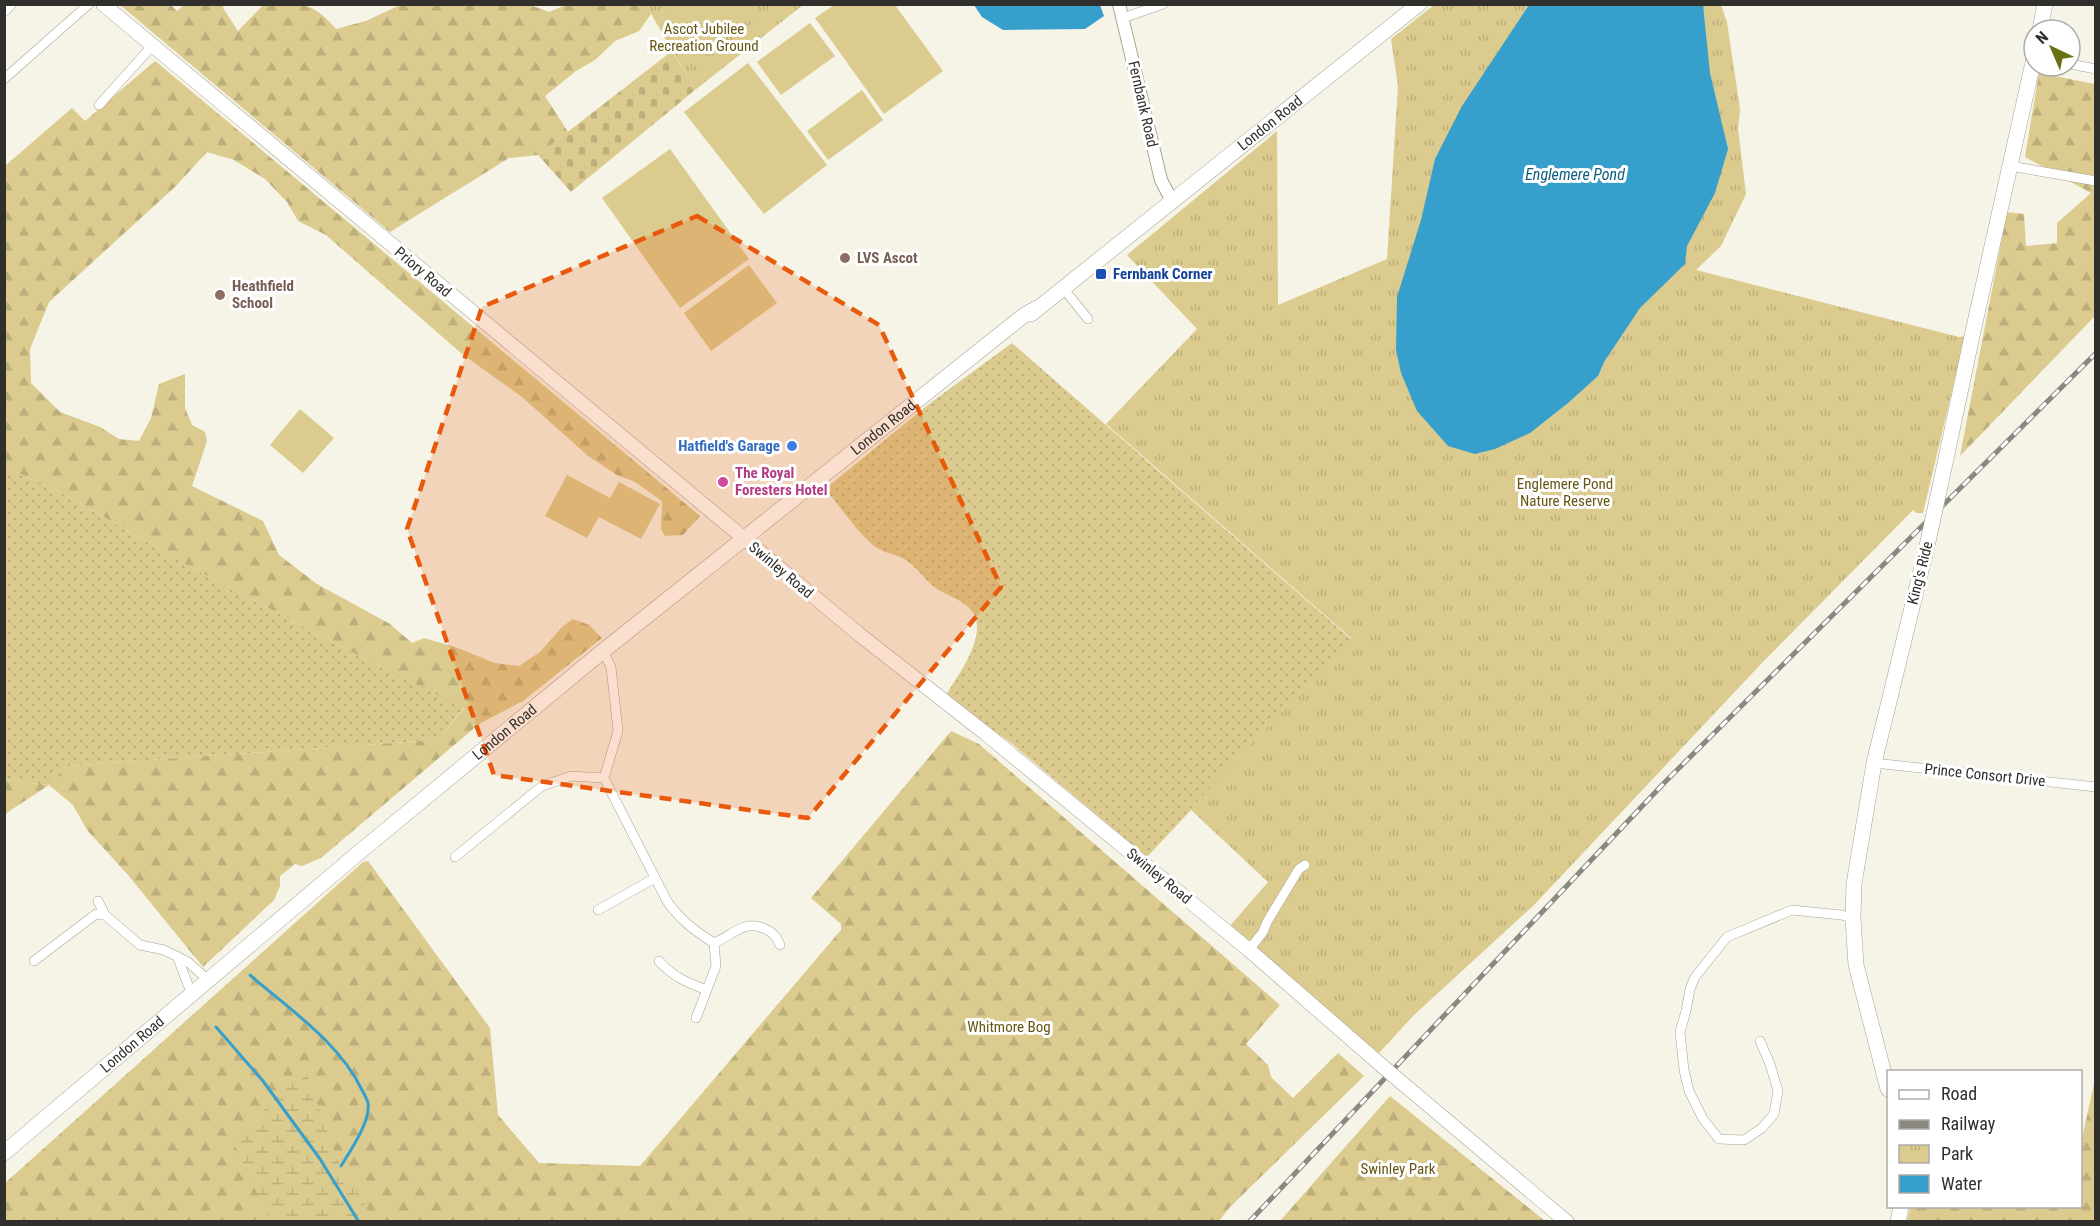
<svg xmlns="http://www.w3.org/2000/svg" width="2100" height="1226" font-family="'Roboto Condensed',sans-serif">
  <style>
    .grass { fill: url(#grass-dots) }
    .forest { fill: url(#forest-firs) }
    .wetland { fill: url(#wetland-marsh) }
    .cemetery { fill: url(#cemetery-stones) }
    .park { fill: url(#park-tufts) }
    .pitch { fill: #dbcb8e }
    .water { fill: #379fcb }
    .lines { fill: none; stroke-linecap: round; stroke-linejoin: round }
    .stream { stroke: #379fcb; stroke-width: 3 }
    .minor-casing { stroke: #a6a398; stroke-width: 10 }
    .tertiary-casing { stroke: #a6a398; stroke-width: 14 }
    .secondary-casing { stroke: #a6a398; stroke-width: 15 }
    .primary-casing { stroke: #a6a398; stroke-width: 16 }
    .minor { stroke: #fff; stroke-width: 9 }
    .tertiary { stroke: #fff; stroke-width: 12 }
    .secondary { stroke: #fff; stroke-width: 14 }
    .primary { stroke: #fff; stroke-width: 15 }
    .rail-casing { stroke: #8b8881; stroke-width: 5 }
    .rail { stroke: #fff; stroke-width: 3; stroke-dasharray: 9; stroke-linecap: butt }
    .secondary-bridge-casing { stroke: #a6a398; stroke-width: 15; stroke-linecap: butt }
    .primary-bridge-casing { stroke: #a6a398; stroke-width: 16; stroke-linecap: butt }
    .secondary-bridge { stroke: #fff; stroke-width: 14 }
    .primary-bridge { stroke: #fff; stroke-width: 15 }
    .marked { fill: #e8590c; fill-opacity: 0.2; stroke: #e8590c; stroke-width: 4.5; stroke-dasharray: 12 8; stroke-linejoin: round }
    .education-dot { fill: #8d6e63; stroke: #fff; stroke-width: 2 }
    .transit-dot { fill: #1a4fb4; stroke: #fff; stroke-width: 2 }
    .shop-dot { fill: #3f7fe0; stroke: #fff; stroke-width: 2 }
    .hotel-dot { fill: #d1479c; stroke: #fff; stroke-width: 2 }
    .labels { text-anchor: middle; stroke-width: 6; stroke-linejoin: round; paint-order: stroke }
    .park-label { font-size: 15px; fill: #655611; stroke: #fff }
    .street-label { font-size: 15px; fill: #312f2b; stroke: #fff }
    .education-label { font-size: 15px; font-weight: bold; fill: #785e54; stroke: #fff; text-anchor: start }
    .transit-label { font-size: 15px; font-weight: bold; fill: #164399; stroke: #fff; text-anchor: start }
    .shop-label { font-size: 15px; font-weight: bold; fill: #366cbe; stroke: #fff; text-anchor: end }
    .hotel-label { font-size: 15px; font-weight: bold; fill: #b23c85; stroke: #fff; text-anchor: start }
    .water-label { font-size: 16px; font-style: italic; fill: #0c5e7c; stroke: #fff }
  </style>
  <defs>
    <pattern id="grass-dots" width="8" height="8" patternUnits="userSpaceOnUse" patternTransform="scale(1.5)"><rect width="8" height="8" fill="#dbcb8e"/><path d="M2 2h.1M6 6h.1" fill="none" stroke="#bcaf7b" stroke-width="1.8" stroke-linecap="round"/></pattern>
    <pattern id="forest-firs" width="22" height="20" patternUnits="userSpaceOnUse" patternTransform="scale(1.5)"><rect width="22" height="20" fill="#dbcb8e"/><path d="M5 1l3.5 6h-7zM16 11l3.5 6h-7z" fill="#bcaf7b"/></pattern>
    <pattern id="wetland-marsh" width="20" height="14" patternUnits="userSpaceOnUse" patternTransform="scale(1.5)"><rect width="20" height="14" fill="#dbcb8e"/><path d="M1 5h8M5 5V1M11 12h8M15 12V8" fill="none" stroke="#bcaf7b"/></pattern>
    <pattern id="cemetery-stones" width="16" height="16" patternUnits="userSpaceOnUse" patternTransform="scale(1.5)"><rect width="16" height="16" fill="#dbcb8e"/><path d="M2 7V4a2 2 0 0 1 4 0v3zM10 15v-3a2 2 0 0 1 4 0v3z" fill="#bcaf7b"/></pattern>
    <pattern id="park-tufts" width="24" height="20" patternUnits="userSpaceOnUse" patternTransform="scale(1.5)"><rect width="24" height="20" fill="#dbcb8e"/><path d="M3 7l-1-3M5 7V3M7 7l1-3M15 17l-1-3M17 17v-4M19 17l1-3" fill="none" stroke="#bcaf7b"/></pattern>
  </defs>
  <rect width="100%" height="100%" fill="#f6f3e7"/>
  <path class="grass" d="M1012 343 1351 639 1147 857 1011 743 945 697C957 676 977 651 977 627 978 607 958 600 944 593 928 585 920 570 906 560 896 554 882 553 873 545 858 533 839 505 825 489L929 404Z
    M5 467 64 494 187 565 334 643 464 707 442 736 419 741 66 766 49 785 5 780Z"/>
  <path class="forest" d="M264 4C301 4 311 0 336 29L366 21 400 5H530L549 12 566 5 646 4 651 14 639 31 615 41 595 60 576 71 545 96 568 132 538 155 509 158 390 232 120 5H171L177 11 184 5H224L223 8 238 31Z
    M155 61 700 516 683 535 665 536 661 529 662 501 635 482 617 475 588 456 522 397 462 354 326 235 298 221 287 202 265 179 234 160 207 152 176 186 49 302 30 349 31 383 60 412 100 427 119 439 139 441 151 418 159 384 185 374V408L192 425 205 432 207 441 192 486 263 521 279 555 317 584 390 624 412 643 424 638 455 647 495 663 519 666 540 652 562 627 573 619 589 625 602 638 523 701 479 724 321 858 302 866 295 864 280 876V886L274 900 203 967 128 875 87 830 73 805 49 785 5 814V780L49 785 66 766 419 741 442 736 464 708 334 643 187 565 64 494 5 467V166L72 108 85 121Z
    M2039 73 2095 84V316L1960 456 2007 212 2024 214 2026 246 2057 243V223L2091 193 2025 157Z
    M951 731 979 744 1280 1005 1246 1044 1268 1065 1271 1077 1293 1098 1338 1053 1364 1076 1229 1208 1219 1221 5 1222 4 1184 363 862 368 861 490 1028 498 1115 539 1163 640 1166 841 930V924L811 898Z
    M2095 1079V1221H1907L1910 1207 2080 1206 2081 1143Z
    M1390 1096 1545 1221H1280Z"/>
  <path class="wetland" d="M306 1072 337 1159 374 1221H270L235 1146 272 1101Z"/>
  <path class="cemetery" d="M672 51 695 90 571 192 538 155Z"/>
  <path class="park" d="M646 5H803L695 90Z
    M1434 5H1721L1727 22 1740 109 1738 129 1746 194 1721 246 1696 270 1959 337 1965 336 1923 513H1916L1913 510 1761 664 1534 905 1413 1016 1379 1053C1328 1012 1281 967 1230 926L1268 882 1190 809 1351 638 1106 424 1197 329 1127 255 1277 131 1278 305 1387 259 1398 86 1391 39Z"/>
  <path class="pitch" d="M662 5H753L759 13 694 55Z
    M834 5H895L943 71 884 114 815 18Z
    M810 23 835 56 781 95 757 62Z
    M748 63 827 165 764 214 684 112Z
    M862 90 883 120 828 160 807 131Z
    M670 149 749 259 680 308 602 198Z
    M749 265 777 303 711 351 684 313Z
    M300 409 334 438 303 473 270 445Z
    M567 475 610 498 619 482 660 504 641 539 599 517 587 538 545 516Z"/>
  <path class="water" d="M974 5H1100L1104 16 1085 29 1003 30 982 17Z
    M1529 5H1703L1710 73 1728 149 1715 193 1687 246 1685 264 1640 308 1604 362 1598 376 1568 403 1530 433 1495 449 1475 454 1448 446 1417 411 1401 373 1396 350 1397 297 1421 220 1435 159 1462 106Z"/>
  <g class="lines">
    <path class="stream" d="M250 975C289 1009 339 1042 362 1090 364 1094 367 1099 368 1103 371 1121 350 1151 341 1166
      M216 1027 263 1081 320 1159 359 1222"/>
    <g class="minor-casing">
      <path id="minor" d="M4 12 12 4
        M1123 18 1163 4
        M2070 64 2096 69
        M4 79 89 4
        M99 105 152 46
        M2010 166 2096 181
        M1063 288 1088 319
        M603 651 611 667 618 731 604 778 667 901C680 920 695 931 714 943
        M1874 763 2096 787
        M455 857 542 786 571 776 604 778
        M98 901 105 915
        M598 910 655 878
        M714 943C732 936 743 920 763 928 773 932 776 936 780 945
        M1249 950 1263 932 1267 922 1299 869 1305 865
        M177 956 192 995
        M34 961 96 914 105 915 140 945 164 950 188 962 209 981
        M659 961C673 977 688 983 707 990
        M696 1018 716 966 714 943
        M1760 1041 1770 1064 1778 1091 1774 1114 1762 1128 1744 1140 1719 1139 1703 1119 1689 1091 1684 1070 1680 1032 1686 1011 1690 989 1695 977 1727 937 1792 910 1841 915 1853 918"/>
    </g>
    <g class="tertiary-casing">
      <path id="tertiary" d="M1119 4 1161 180 1172 201"/>
    </g>
    <g class="secondary-casing">
      <path id="secondary" d="M103 4 860 635 985 733 1249 950 1381 1065
        M1401 1082 1567 1222"/>
    </g>
    <g class="primary-casing">
      <g id="primary">
        <path d="M2040 30 2045 4"/>
        <path id="s1" d="M1031 314 1419 4"/>
        <path d="M1941 482 1972 336 2034 58"/>
        <path d="M1888 1089 1856 965 1853 918 1854 884 1874 763 1927 546"/>
        <path id="s2" d="M4 1153 356 855 603 651 1023 316 1037 308"/>
        <path d="M1898 1222 1901 1206"/>
      </g>
    </g>
    <use href="#minor" class="minor"/>
    <use href="#tertiary" class="tertiary"/>
    <use href="#secondary" class="secondary"/>
    <use href="#primary" class="primary"/>
    <g class="rail-casing">
      <path id="rail" d="M1249 1222 1665 782 2096 353"/>
    </g>
    <use href="#rail" class="rail"/>
    <g class="secondary-bridge-casing">
      <path id="secondary-bridge" d="M1381 1065 1401 1082"/>
    </g>
    <g class="primary-bridge-casing">
      <path id="primary-bridge" d="M1927 546 1941 482"/>
    </g>
    <use href="#secondary-bridge" class="secondary-bridge"/>
    <use href="#primary-bridge" class="primary-bridge"/>
  </g>
  <path class="marked" d="M697 216 879 325 1001 587 808 818 494 775 407 529 482 307Z"/>
  <g class="education-dot">
    <circle cx="845" cy="258" r="6"/>
    <circle cx="220" cy="295" r="6"/>
  </g>
  <rect class="transit-dot" x="1095" y="268" width="12" height="12" rx="3"/>
  <circle class="shop-dot" cx="792" cy="446" r="6"/>
  <circle class="hotel-dot" cx="723" cy="482" r="6"/>
  <g class="labels">
    <g class="park-label">
      <text x="704" y="34">Ascot Jubilee<tspan x="704" dy="17">Recreation Ground</tspan></text>
      <text x="1565" y="489">Englemere Pond<tspan x="1565" dy="17">Nature Reserve</tspan></text>
      <text x="1009" y="1032">Whitmore Bog</text>
      <text x="1398" y="1174">Swinley Park</text>
    </g>
    <g class="street-label">
      <text transform="translate(1143 104) rotate(77)" y="5">Fernbank Road</text>
      <text dy="5" stroke="none"><textPath href="#s1" startOffset="306">London Road</textPath></text>
      <text transform="translate(423 272) rotate(40)" y="5">Priory Road</text>
      <text dy="5" stroke="none"><textPath href="#s2" startOffset="1140">London Road</textPath></text>
      <text transform="translate(781 570) rotate(40)" y="5">Swinley Road</text>
      <text transform="translate(1920 573) rotate(-76)" y="5">King's Ride</text>
      <text dy="5" stroke="none"><textPath href="#s2" startOffset="654">London Road</textPath></text>
      <text transform="translate(1985 775) rotate(6)" y="5">Prince Consort Drive</text>
      <text transform="translate(1159 876) rotate(39)" y="5">Swinley Road</text>
      <text dy="5" stroke="none"><textPath href="#s2" startOffset="168">London Road</textPath></text>
    </g>
    <g class="education-label">
      <text x="857" y="263">LVS Ascot</text>
      <text x="232" y="291">Heathfield<tspan x="232" dy="17">School</tspan></text>
    </g>
    <g class="transit-label">
      <text x="1113" y="279">Fernbank Corner</text>
    </g>
    <g class="shop-label">
      <text x="780" y="451">Hatfield's Garage</text>
    </g>
    <g class="hotel-label">
      <text x="735" y="478">The Royal<tspan x="735" dy="17">Foresters Hotel</tspan></text>
    </g>
    <g class="water-label">
      <text x="1575" y="180">Englemere Pond</text>
    </g>
  </g>
  <rect width="2100" height="1226" fill="none" stroke="#312f2b" stroke-width="12"/>
  <rect x="1887" y="1070" width="195" height="138" fill="#ffffff" stroke="#adacaa" stroke-width="1.5"/>
  <rect x="1899" y="1090" width="30" height="9" fill="#ffffff" stroke="#adacaa" stroke-width="1.5"/>
  <text x="1941" y="1100" font-size="18" fill="#312f2b">Road</text>
  <rect x="1899" y="1120" width="30" height="9" fill="#8b8881" stroke="#adacaa" stroke-width="1.5"/>
  <text x="1941" y="1130" font-size="18" fill="#312f2b">Railway</text>
  <rect x="1899" y="1145" width="30" height="18" fill="url(#park-tufts)" stroke="#adacaa" stroke-width="1.5"/>
  <text x="1941" y="1160" font-size="18" fill="#312f2b">Park</text>
  <rect x="1899" y="1175" width="30" height="18" fill="#379fcb" stroke="#adacaa" stroke-width="1.5"/>
  <text x="1941" y="1190" font-size="18" fill="#312f2b">Water</text>
  <g transform="translate(2052 48) rotate(316)"><circle r="28" fill="#ffffff" stroke="#adacaa" stroke-width="1.5"/>
  <path d="M0-4.5L10 22L0 15L-10 22Z" fill="#6b7015"/>
  <text y="-9" font-size="16" font-weight="bold" text-anchor="middle" fill="#312f2b">N</text>
  </g>
</svg>
